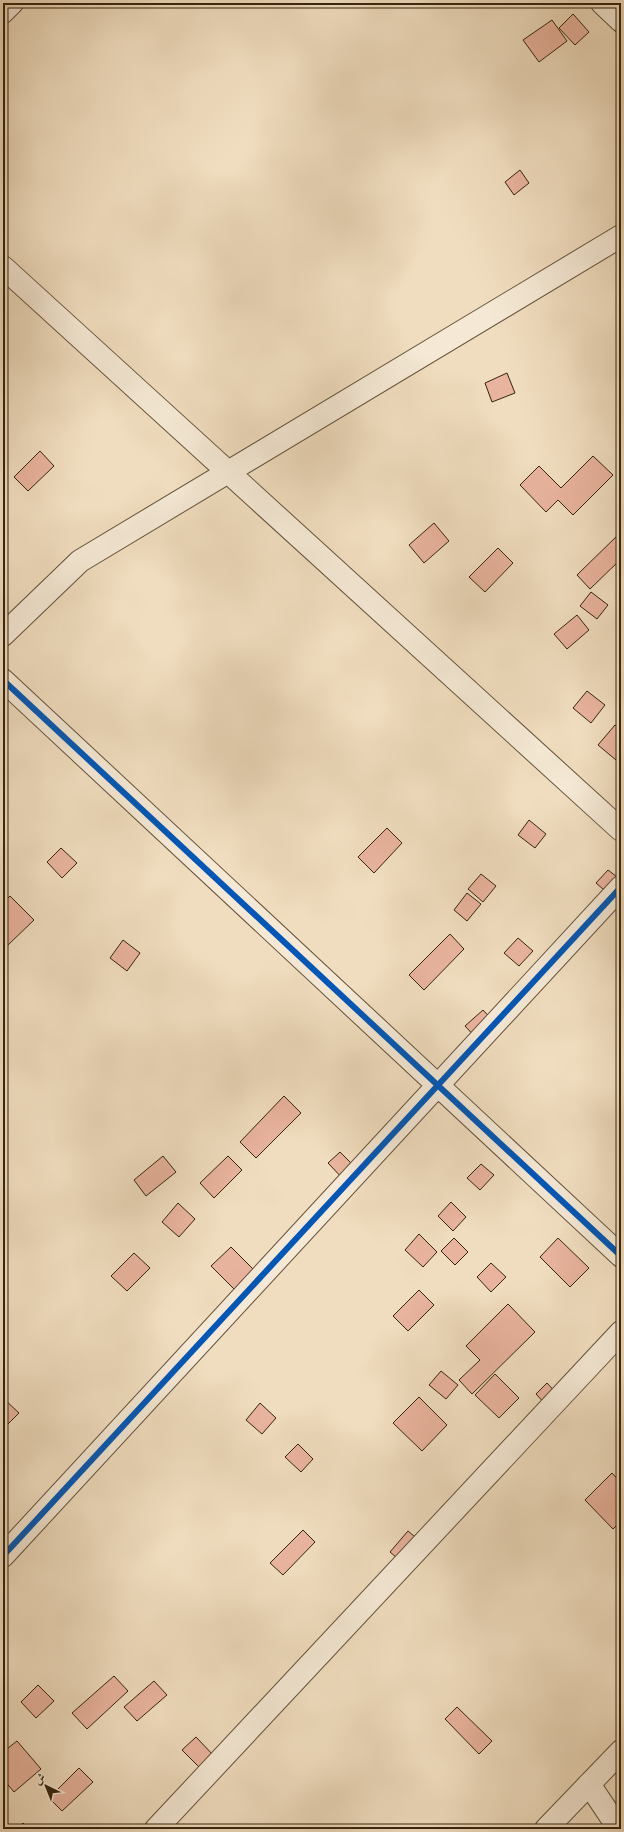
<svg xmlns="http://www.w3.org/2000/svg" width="624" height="1832" font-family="'IM FELL Great Primer',Amiri,serif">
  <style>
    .building { fill: #e9b49e; stroke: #35240d }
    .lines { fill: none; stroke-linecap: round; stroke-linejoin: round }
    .street-casing { stroke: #64523a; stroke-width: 24 }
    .street { stroke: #f5e9d5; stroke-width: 22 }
    .cycleway-casing { stroke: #f5e9d5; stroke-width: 8 }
    .cycleway { stroke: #0057b8; stroke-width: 6 }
  </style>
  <rect width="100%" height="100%" fill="#f0ddbf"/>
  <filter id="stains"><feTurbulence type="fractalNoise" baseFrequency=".005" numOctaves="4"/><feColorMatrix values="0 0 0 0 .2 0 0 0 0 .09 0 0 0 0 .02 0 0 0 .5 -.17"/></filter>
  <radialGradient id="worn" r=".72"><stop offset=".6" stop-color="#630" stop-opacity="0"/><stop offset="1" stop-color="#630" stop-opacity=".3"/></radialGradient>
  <path class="building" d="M573 14 589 32 575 45 559 28Z
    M552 20 567 41 539 62 523 40Z
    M520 170 529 183 514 195 505 182Z
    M507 373 515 393 492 402 485 383Z
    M40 451 54 466 28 491 14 477Z
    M593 456 613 475 573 515 558 500 546 512 520 485 539 466 561 488Z
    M434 523 449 541 424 563 409 545Z
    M621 532V559L590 589 577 575Z
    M498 548 513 563 485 592 469 577Z
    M591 592 608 605 597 619 580 606Z
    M577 615 589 630 567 649 554 634Z
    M587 691 605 705 591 723 573 708Z
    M615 725 621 730V753L616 760 598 745Z
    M529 820 546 834 535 848 518 835Z
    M387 828 402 843 374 873 358 857Z
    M61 848 77 863 62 878 47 862Z
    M608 870 621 880 611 896 596 883Z
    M481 874 496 886 483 902 468 889Z
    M467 893 481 904 467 921 454 910Z
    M10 896 34 920 7 946 3 941V903Z
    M450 934 464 949 424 990 409 975Z
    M518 938 533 951 519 966 504 953Z
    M123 940 140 953 127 971 110 958Z
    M483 1010 496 1024 478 1040 465 1026Z
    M284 1096 301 1113 256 1158 240 1142Z
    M340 1152 358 1170 346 1182 328 1163Z
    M163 1156 176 1172 146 1196 134 1180Z
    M228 1156 242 1170 214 1198 200 1183Z
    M481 1164 494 1175 480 1190 467 1178Z
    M451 1202 466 1217 453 1231 438 1216Z
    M178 1203 195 1219 179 1237 162 1222Z
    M419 1234 437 1252 423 1267 405 1250Z
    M454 1238 468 1252 455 1265 441 1251Z
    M558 1238 589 1268 570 1287 540 1257Z
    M231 1247 258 1274 238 1293 211 1266Z
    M134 1253 150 1268 127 1291 111 1276Z
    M491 1263 506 1277 491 1292 477 1277Z
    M419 1290 434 1305 408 1331 393 1316Z
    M508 1304 535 1332 472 1394 459 1380 480 1360 466 1346Z
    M441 1371 458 1385 446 1399 429 1385Z
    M495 1374 519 1398 499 1418 475 1395Z
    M547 1383 559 1396 548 1407 536 1394Z
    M419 1397 447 1425 422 1451 393 1423Z
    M4 1399 19 1413 3 1429V1400Z
    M260 1403 276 1418 262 1434 246 1420Z
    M298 1444 313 1459 301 1472 285 1457Z
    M612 1473 621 1483V1521L613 1529 585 1500Z
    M303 1530 315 1542 283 1575 270 1563Z
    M408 1531 421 1542 403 1563 390 1552Z
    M114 1676 128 1691 87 1729 72 1713Z
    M154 1681 167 1695 137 1721 124 1707Z
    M38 1685 54 1701 36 1718 21 1702Z
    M457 1707 492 1741 479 1754 445 1719Z
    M196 1737 215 1757 201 1769 182 1750Z
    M17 1741 41 1769 14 1792 3 1779V1752Z
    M79 1768 93 1782 62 1811 49 1798Z
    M23 1823 29 1829H16Z"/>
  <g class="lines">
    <g class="street-casing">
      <path id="street" d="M602 3 621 21
        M3 12 12 3
        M3 267 621 830
        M3 635 80 561 621 236
        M3 680 621 1256
        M3 1556 621 887
        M589 1784 619 1829
        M156 1829 621 1332
        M546 1829 621 1751"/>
    </g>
    <use href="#street" class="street"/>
    <g class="cycleway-casing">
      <path id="cycleway" d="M3 680 621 1256
        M3 1556 621 887"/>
    </g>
    <use href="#cycleway" class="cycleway"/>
  </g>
  <rect width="624" height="1832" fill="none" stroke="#f0ddbf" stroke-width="16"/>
  <rect x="4" y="4" width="616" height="1824" fill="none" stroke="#35240d" stroke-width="2"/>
  <rect x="8" y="8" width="608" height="1816" fill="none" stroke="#35240d"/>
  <g transform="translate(46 1786) rotate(317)" stroke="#f5e9d5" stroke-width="3" paint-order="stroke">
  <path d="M0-3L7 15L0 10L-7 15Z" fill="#35240d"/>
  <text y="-6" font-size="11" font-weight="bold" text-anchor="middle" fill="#35240d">ش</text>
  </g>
  <rect width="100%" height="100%" filter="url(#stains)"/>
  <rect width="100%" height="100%" fill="url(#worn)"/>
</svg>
